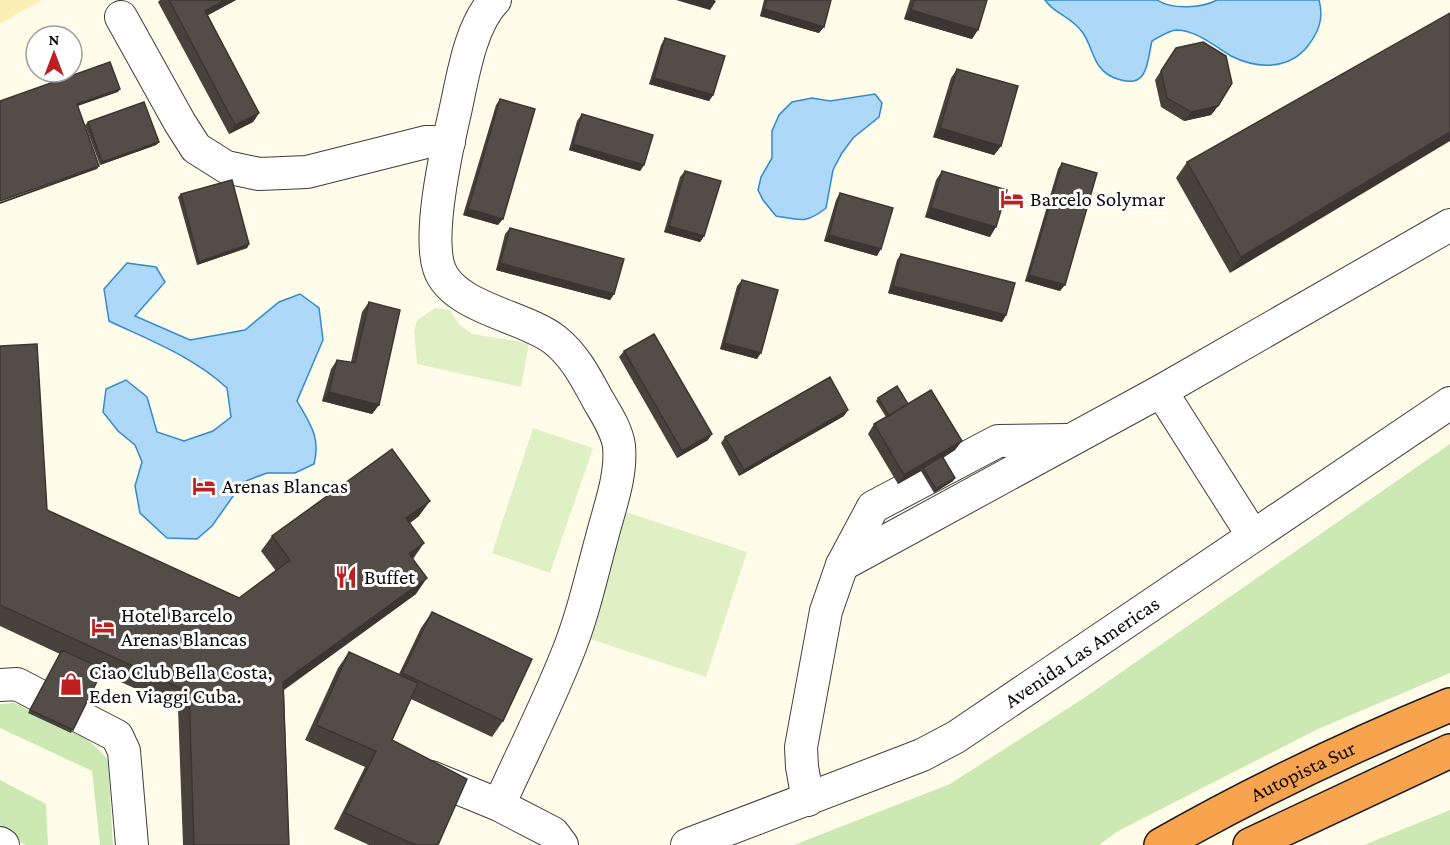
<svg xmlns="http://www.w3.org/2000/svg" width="1450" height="845" font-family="'Crimson Pro',serif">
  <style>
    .green { fill: #cce9b3 }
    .sand { fill: #fcefb4 }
    .pitch { fill: #dff0c5 }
    .water { fill: #add8f7; stroke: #328ad0; stroke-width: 1.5 }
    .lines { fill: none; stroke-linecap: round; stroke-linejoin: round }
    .minor-casing { stroke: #3e3e3e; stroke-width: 34 }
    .highway-casing { stroke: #1c1c1c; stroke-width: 36 }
    .minor { stroke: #fff; stroke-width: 32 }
    .highway { stroke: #f8a44e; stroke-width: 33 }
    .wall { fill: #48423d }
    .shaded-wall { fill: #3b3632 }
    .building { fill: #544d47; stroke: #3b3632; stroke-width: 1.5 }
    .labels { text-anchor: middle; stroke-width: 6; stroke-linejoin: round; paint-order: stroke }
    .poi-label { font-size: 21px; fill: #0b0b0b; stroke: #fff; text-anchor: start }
    .street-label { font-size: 21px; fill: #0b0b0b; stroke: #fff }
  </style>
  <rect width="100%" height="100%" fill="#fffce9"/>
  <path class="green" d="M1450 444V673L1318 729 1118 831 1099 845H794L950 784 1084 698Z
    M14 703C47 718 85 730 108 760L113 845H100L92 771 0 728V704Z
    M0 780 46 804 48 845H26L0 833Z
    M1450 810V845H1364Z"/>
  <path class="sand" d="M0 0H42L0 24Z"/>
  <path class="pitch" d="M435 308 450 310 459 324 472 334 529 343 521 387 417 364 414 331 417 320Z
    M533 428 593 448 550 573 492 553Z
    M626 512 747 552 706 677 584 637Z"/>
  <path class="water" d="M1045 0H1157C1172 10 1202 8 1217 0H1319C1324 18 1319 32 1307 47 1288 70 1257 69 1231 56 1214 46 1198 31 1177 30 1170 30 1159 37 1152 41 1147 60 1149 88 1121 80 1112 78 1105 74 1099 66 1092 56 1090 43 1083 33 1071 16 1054 14 1045 0Z
    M875 94 882 103 879 117 853 138 842 153 833 170 826 208C806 224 801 220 776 216L763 200 758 190 761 177 772 158V131L779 115 792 102 812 98 830 101Z
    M127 263 156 267 165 282 135 316 190 340 245 330 279 302 300 294 319 308 323 340 297 401C310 424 321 437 314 464L295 473H267L243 482 212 526 197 539 167 538 140 513 135 486 142 462 135 445 118 431 103 412 106 389 126 380 147 397 157 432 184 441 213 431 231 417 227 388C194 357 149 340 109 321L104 289Z"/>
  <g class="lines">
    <g class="minor-casing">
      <g id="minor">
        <path d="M495 0C468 28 462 84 453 121 445 157 428 234 439 268 452 308 525 316 555 340 575 356 586 378 598 400 606 414 617 430 619 446 622 476 609 509 602 537 591 577 582 619 566 657 546 707 521 756 499 805"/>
        <path d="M121 17 180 123 196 148 226 167 259 174 307 172 426 142H449"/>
        <path d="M1161 391 1253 536"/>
        <path d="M842 565 873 507 998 441 1068 440"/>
        <path d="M0 685 17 684 117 736 124 751 132 845"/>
        <path d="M431 777 499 805 553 833 562 845"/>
        <path d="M808 800 802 767 801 747 826 611 842 565 1161 391 1450 225"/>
        <path d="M0 843 3 845"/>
        <path id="s1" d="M687 845 922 755 956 737 1450 403"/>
      </g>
    </g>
    <g class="highway-casing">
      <g id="highway">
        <path id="s2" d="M1161 845C1254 792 1351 746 1450 705"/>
        <path d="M1250 845 1450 751"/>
      </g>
    </g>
    <use href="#minor" class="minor"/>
    <use href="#highway" class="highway"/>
  </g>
  <path class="wall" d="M160 0H236L208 15 259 113 253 122 229 134 158 2Z
    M764 0H831L819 33 760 16Z
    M910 0H987L972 39 904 19Z
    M1450 13 1230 273 1176 178 1187 162Z
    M665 38 713 95 709 101 649 84 661 45Z
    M1176 48 1218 106 1211 115 1184 121 1161 107 1155 80Z
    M957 69 1001 146 994 155 933 137 951 78Z
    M500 99 498 225 463 215 496 105Z
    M582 114 644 165 640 171 569 150 577 121Z
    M88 122 159 142 156 145 100 165 85 125Z
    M1062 163 1060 291 1025 281 1058 169Z
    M685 171 704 236 700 242 664 232 680 177Z
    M942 171 990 237 925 217 936 180Z
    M840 193 877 256 824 241 836 200Z
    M181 194 249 244 247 248 197 265 178 197Z
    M510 228 614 294 610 300 496 270 505 234Z
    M901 254 1006 315 1002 322 888 293 897 260Z
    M742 280 757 359 720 349 737 286Z
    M369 302 379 405 372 414 322 401 331 369 337 360 351 362 362 312Z
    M0 346 47 510 239 598 276 571 261 551 272 536 419 516 410 523 416 594 284 690 289 845H183L178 708 101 673 71 733 28 713 60 654 0 626Z
    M624 351 708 440 677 458 619 357Z
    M878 398 908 404 955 450 943 458 953 481 934 493 921 471 898 484 868 434 874 424 886 417 876 401Z
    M844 416 739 476 721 443 725 437Z
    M432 612 503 721 492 737 411 699 392 740 438 845H369L334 829 365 767 305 740 338 668 349 652 399 674 421 628Z"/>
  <path class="shaded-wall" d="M225 0H236L199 20 205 11Z
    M676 0H714L716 1 710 10Z
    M764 9 824 27 819 33 760 16Z
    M911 10 978 30 972 39 904 19Z
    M654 78 713 95 709 101 649 84Z
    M120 89 118 92 75 107 77 104Z
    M1218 106 1211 115 1184 121 1191 112Z
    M259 113 253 122 229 134 235 125Z
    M940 128 1001 146 994 155 933 137Z
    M1450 132V141L1230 273 1241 257Z
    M159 142 156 145 100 165 102 162Z
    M573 144 644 165 640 171 569 150Z
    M99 166 97 169 0 204V202Z
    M931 208 996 227 990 237 925 217Z
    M468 209 503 219 498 225 463 215Z
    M669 226 704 236 700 242 664 232Z
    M829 235 881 249 877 256 824 241Z
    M249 244 247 248 197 265 199 262Z
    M500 263 614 294 610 300 496 270Z
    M1029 275 1065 285 1060 291 1025 281Z
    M893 286 1006 315 1002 322 888 293Z
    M724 343 761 353 757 359 720 349Z
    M329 392 379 405 372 414 322 401Z
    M848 410 844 416 739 476 744 470Z
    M712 434 708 440 677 458 682 451Z
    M962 441 955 450 923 469V468L921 471 898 484 904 475Z
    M955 478 953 481 934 493 936 489Z
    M430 501 419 516 395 534 406 518Z
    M424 543 413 559 398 570 409 554Z
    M427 578 416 594 272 698 283 682Z"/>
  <path class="building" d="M169 0H225L205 11 259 113 235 125Z
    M767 0H831L824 27 764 9Z
    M914 0H987L978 30 911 10Z
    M1450 13V132L1241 257 1187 162Z
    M665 38 725 56 713 95 654 78Z
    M1203 42 1226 56 1232 83 1218 106 1191 112 1167 98 1161 71 1176 48Z
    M110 62 120 89 77 104 99 166 0 201V101Z
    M957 69 1018 86 1001 146 940 128Z
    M500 99 535 109 503 219 468 209Z
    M144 102 159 142 102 162 88 122Z
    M582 114 653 135 644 165 573 144Z
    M1062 163 1097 173 1065 285 1029 275Z
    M685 171 721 181 704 236 669 226Z
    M942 171 1007 190 996 227 931 208Z
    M232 180 249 244 199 262 181 194Z
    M840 193 893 208 881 249 829 235Z
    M510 228 624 259 614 294 500 263Z
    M901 254 1015 283 1006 315 893 286Z
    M742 280 778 290 761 353 724 343Z
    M369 302 400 310 379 405 329 392 337 360 355 363Z
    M654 334 712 434 682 451 624 351Z
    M37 344 47 510 239 598 290 560 272 536 392 449 430 501 406 518 424 543 409 554 427 578 283 682 289 845H194L189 692 0 605V346Z
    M830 377 848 410 744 470 725 437Z
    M897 386 908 404 889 416 878 398Z
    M931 390 962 441 904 475 874 424Z
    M942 456 955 478 936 489 923 468Z
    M432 612 532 659 503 721 402 673Z
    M62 650 103 669 73 730 30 710Z
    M349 652 418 683 392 740 467 779 438 845H415L345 813 376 751 316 725Z"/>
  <defs>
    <g id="hotel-bare" transform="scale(1.8)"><path d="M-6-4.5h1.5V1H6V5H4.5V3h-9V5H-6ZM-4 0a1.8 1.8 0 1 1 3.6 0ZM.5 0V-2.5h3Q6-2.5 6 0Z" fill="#bd2021" stroke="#fff" stroke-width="2.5" paint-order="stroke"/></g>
    <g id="restaurant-bare" transform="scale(1.8)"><path d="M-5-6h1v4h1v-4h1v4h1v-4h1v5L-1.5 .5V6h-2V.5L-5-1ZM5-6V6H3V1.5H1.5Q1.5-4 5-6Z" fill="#bd2021" stroke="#fff" stroke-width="2.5" paint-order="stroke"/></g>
    <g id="shop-bare" transform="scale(1.8)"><path d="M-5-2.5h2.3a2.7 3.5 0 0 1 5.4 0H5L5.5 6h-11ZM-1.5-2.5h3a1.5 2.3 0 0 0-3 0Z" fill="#bd2021" stroke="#fff" stroke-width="2.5" paint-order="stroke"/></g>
  </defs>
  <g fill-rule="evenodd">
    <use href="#hotel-bare" x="1012" y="199"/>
    <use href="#hotel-bare" x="204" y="486"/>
    <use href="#restaurant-bare" x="346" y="577"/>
    <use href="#hotel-bare" x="103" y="627"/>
    <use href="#shop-bare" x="71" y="684"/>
  </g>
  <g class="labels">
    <g class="poi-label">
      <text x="1030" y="206">Barcelo Solymar</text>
      <text x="222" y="493">Arenas Blancas</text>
      <text x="364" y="584">Buffet</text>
      <text x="121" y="622">Hotel Barcelo<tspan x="121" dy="24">Arenas Blancas</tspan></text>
      <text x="89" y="679">Ciao Club Bella Costa,<tspan x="89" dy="24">Eden Viaggi Cuba.</tspan></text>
    </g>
    <g class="street-label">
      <text dy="7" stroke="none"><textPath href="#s1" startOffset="442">Avenida Las Americas</textPath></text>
      <text dy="7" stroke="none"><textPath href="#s2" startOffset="160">Autopista Sur</textPath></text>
    </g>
  </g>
  <g transform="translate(54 54)"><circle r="28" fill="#ffffff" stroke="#9d9d9d" stroke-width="1.5"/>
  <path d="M0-4.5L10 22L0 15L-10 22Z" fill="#bd2021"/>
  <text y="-9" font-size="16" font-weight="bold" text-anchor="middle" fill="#0b0b0b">N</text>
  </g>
</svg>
